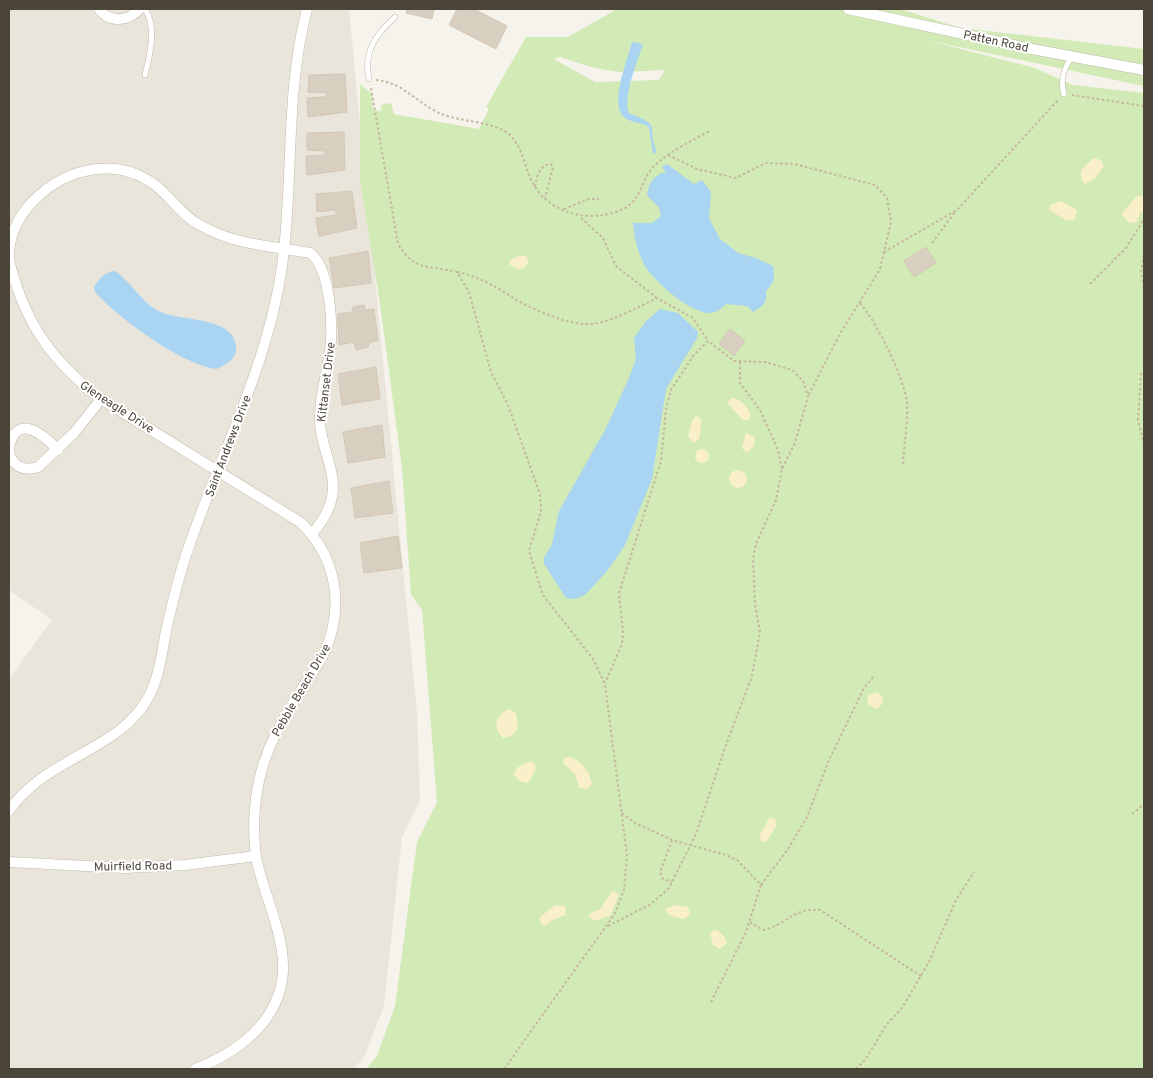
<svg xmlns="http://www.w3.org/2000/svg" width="1153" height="1078" font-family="Overpass,sans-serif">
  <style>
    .residential { fill: #eae5da }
    .green { fill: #d2eab5; fill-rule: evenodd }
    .sand { fill: #f9efc9 }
    .water { fill: #a9d4f2 }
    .building { fill: #d8cfc1; stroke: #d3c7b4 }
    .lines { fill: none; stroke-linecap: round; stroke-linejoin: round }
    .service-casing { stroke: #c2bbae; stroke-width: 6 }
    .minor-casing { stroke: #c2bbae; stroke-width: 11 }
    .path { stroke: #c4b79f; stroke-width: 2; stroke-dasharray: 2.5 2.5; stroke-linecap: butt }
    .service { stroke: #fff; stroke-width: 5 }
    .minor { stroke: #fff; stroke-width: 10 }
    .labels { text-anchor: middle; stroke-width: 4; stroke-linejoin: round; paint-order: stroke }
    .street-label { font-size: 12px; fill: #4b4439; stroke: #fff }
  </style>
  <rect width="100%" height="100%" fill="#f6f3ec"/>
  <path class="residential" d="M9 9H349L417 713 420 800 402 837 384 1006 365 1055 354 1069H9V679L52 620 9 590Z"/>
  <path class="green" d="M617 9H900L961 28 1144 49V86L926 40 1035 68 1073 85 1144 93V1069H366L377 1056 395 1006 417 842 437 802 422 610 411 594 402 468 380 304 360 180V84L372 94 373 110 382 111 381 105 391 103 394 114 479 129 489 109 486 107 526 37H568ZM560 57 594 68 619 72 665 70 659 80 595 82 554 59Z"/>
  <path class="sand" d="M1093 158 1101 160 1104 166 1095 178 1085 184 1081 179V171Z
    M1138 195 1144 197V210L1140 213 1137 222 1129 223 1121 214Z
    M1061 201 1077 210 1075 220H1066L1049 210 1050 205Z
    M518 256H526L529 262 525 267 518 270 509 264 510 260Z
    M732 398C740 398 748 407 751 415L749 420H743L729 405 727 403Z
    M696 416 701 418C702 421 700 435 699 439L693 443 688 436 692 421Z
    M746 433 755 437 754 446 747 453 742 448Z
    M695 456a7 7 0 1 1 14 0a7 7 0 1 1-14 0Z
    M729 479a9 9 0 1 1 18 0a9 9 0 1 1-18 0Z
    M877 692 882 696 883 703 877 709 868 704 867 696Z
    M509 709 516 713 518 728 511 736 503 738C492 728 495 715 509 709Z
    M569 757C581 760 589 771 592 783L587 790 579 787 575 774 563 763 564 758Z
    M531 761 535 764 536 769 528 783 521 782 513 774 518 767Z
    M770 817 776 820V826L767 841 762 842 759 836Z
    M612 891 619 894 611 915 594 921 589 916V914L600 909Z
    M555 905 564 906 566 908 565 915 551 921 545 926 541 924 539 918Z
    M675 905 688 907 690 914 684 919 669 915 665 909Z
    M714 930C719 930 726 937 727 943L720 949 713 945 710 933Z"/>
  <path class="water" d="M632 42 643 44C638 61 622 97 629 113 663 127 646 123 657 152L653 154 649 127C642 122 631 123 624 117 609 104 628 59 632 42Z
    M667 164 694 184 702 180 711 192 709 218 720 239 738 253 756 258 773 266C775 278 774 283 766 291 767 304 763 306 753 312L747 306 726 304C721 309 717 312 710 313 691 314 652 280 644 264 637 251 634 237 633 223H652L661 216 659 208 647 195C649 183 653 175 666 172L662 167Z
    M115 271C132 282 142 304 161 312 181 322 236 316 236 348 237 359 225 365 217 369 182 365 118 318 95 292L94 287C100 278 104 272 115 271Z
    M660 309 678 313 698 332 697 338 666 389 652 479 625 545 608 570 585 595 575 599 566 598 544 564V558L552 544 559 511 605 430 629 378 636 359 634 338 646 321Z"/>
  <path class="building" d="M407 9H434L432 19 406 13Z
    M457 9H474L507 26 496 49 449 25Z
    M345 74 347 112 308 117 307 98 326 97 327 93 308 92 309 75Z
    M344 132 345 170 307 175 306 156 325 155 326 151 307 150V133Z
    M352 191 357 228 319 236 316 218 336 215V210L317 212 316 194Z
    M926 247 936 263 914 277 904 261Z
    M368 251 371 283 334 288 329 258Z
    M364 305 365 310 374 309 378 340 369 343 368 347 356 350 354 342 339 345 338 314 352 312 353 307Z
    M730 329 745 341 734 356 719 344Z
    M376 367 380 399 342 405 338 374Z
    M382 425 385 457 348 463 343 432Z
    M389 481 393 513 355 518 351 488Z
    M398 536 402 568 364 573 360 543Z"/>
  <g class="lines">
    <g class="service-casing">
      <path id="service" d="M145 75C150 55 157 27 145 9
        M369 79C363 52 376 34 395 17
        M1064 94C1060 80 1063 69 1072 57"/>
    </g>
    <g class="minor-casing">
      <path id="minor" d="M99 9C110 24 128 21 140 9
        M848 9 1032 49 1144 70
        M9 447C17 412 44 435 58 450
        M9 450C11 466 24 472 38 467L74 433 101 399
        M9 811C45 757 122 750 149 696 159 677 162 653 166 631 172 604 179 575 188 549 222 450 273 356 284 250 293 168 286 91 307 9
        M9 862 125 868 185 865 256 856
        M195 1069C230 1056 267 1031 279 993 294 949 264 900 256 857 253 833 254 804 259 781 266 747 283 718 302 689 309 677 318 666 324 653 345 607 337 557 300 522L101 399C53 362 27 326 11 268 5 247 14 224 27 208 58 170 113 154 155 185 171 197 182 216 200 225 234 245 272 246 310 253 331 269 333 326 330 351 327 374 319 398 320 422 321 448 337 472 332 497 329 512 321 523 312 534"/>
    </g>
    <path class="path" d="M376 80C402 82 416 102 439 113 458 122 497 121 511 136 524 150 525 171 535 187 554 216 594 223 623 209 642 200 641 180 653 167 669 151 692 141 711 130
      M371 88 398 244C415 272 428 265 457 272L469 292 491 372 508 405 540 494 541 511 529 551 543 595 593 659 605 684 627 855 624 890 614 915 504 1069
      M1072 95 1144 106
      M668 155 697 169 736 178 766 163 794 164 875 185 887 198 891 222 880 269 841 332 808 396
      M535 187C537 176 539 165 551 164L553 167 545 198
      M564 209 589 199H599
      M581 218 603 238 616 266 657 298
      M932 243 955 212
      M884 252 957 210 1059 99
      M1144 255 1141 272 1144 287
      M457 272C483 277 500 290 522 303 540 312 565 323 584 324 605 326 638 307 657 298L693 318 708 341 693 356 671 390 666 409 661 461 619 593 623 633 622 644 605 683
      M1090 284 1126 248 1144 219
      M860 303C876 321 905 379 907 403 908 423 904 444 903 464
      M740 362V383L760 410 778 450 782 469
      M1141 373 1138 420 1144 445
      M622 813 635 823 672 840 726 855 737 860 761 885 788 849 807 817 829 760 864 688 873 677
      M1132 814 1144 804
      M672 840 660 872 663 879 672 882
      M750 922 763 930C787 925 793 907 820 910L921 976
      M608 926 651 904 669 888 696 834 726 745 752 676 760 632 755 604 753 559 756 544 776 500 782 469 795 443 808 396 803 381 792 370 765 362 734 361 708 341
      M711 1002 746 932 761 885
      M856 1069 865 1060 887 1024 902 1008 929 962 956 900 974 872"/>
    <use href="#service" class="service"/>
    <use href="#minor" class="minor"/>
  </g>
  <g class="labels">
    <g class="street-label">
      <text transform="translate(996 41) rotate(12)" y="4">Patten Road</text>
      <text transform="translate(326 382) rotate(-83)" y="4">Kittanset Drive</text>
      <text transform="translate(117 407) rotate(33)" y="4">Gleneagle Drive</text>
      <text transform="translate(228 446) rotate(-69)" y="4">Saint Andrews Drive</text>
      <text transform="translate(301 690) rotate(-60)" y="4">Pebble Beach Drive</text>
      <text transform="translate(133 866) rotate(-1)" y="4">Muirfield Road</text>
    </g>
  </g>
  <rect width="1153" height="1078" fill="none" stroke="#4b4439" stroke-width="20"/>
</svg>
